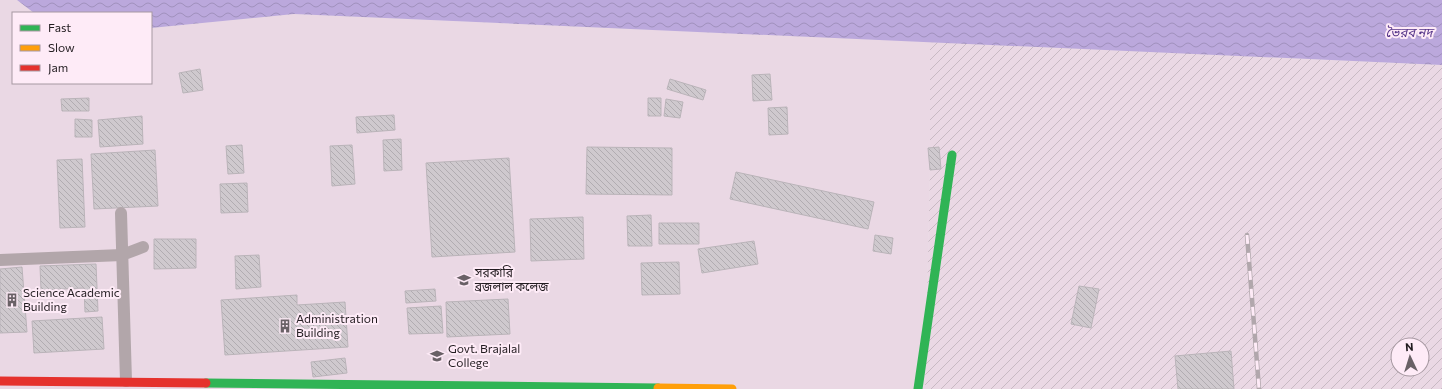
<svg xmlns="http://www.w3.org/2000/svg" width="1442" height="389" font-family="Commissioner,'Noto Sans Bengali',sans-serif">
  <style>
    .built { fill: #ead8e4 }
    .industrial { fill: url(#industrial-furrows); fill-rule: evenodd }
    .water { fill: url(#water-waves) }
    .building { fill: url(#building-back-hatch); stroke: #bab4b9 }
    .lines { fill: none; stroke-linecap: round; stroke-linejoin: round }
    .lane { stroke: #b2a6aa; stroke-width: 12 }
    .fast { stroke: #30b455; stroke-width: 9 }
    .slow { stroke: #ff9f0a; stroke-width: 9 }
    .jam { stroke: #e5322d; stroke-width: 9 }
    .rail-casing { stroke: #b1a7ac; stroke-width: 4.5 }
    .rail { stroke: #feebf7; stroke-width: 3; stroke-dasharray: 9; stroke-linecap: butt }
    .labels { text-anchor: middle; stroke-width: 4; stroke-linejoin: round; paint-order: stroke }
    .poi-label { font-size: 12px; fill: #221c20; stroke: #feebf7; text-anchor: start }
    .water-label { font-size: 13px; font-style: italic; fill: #543388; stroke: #feebf7 }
  </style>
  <defs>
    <pattern id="industrial-furrows" width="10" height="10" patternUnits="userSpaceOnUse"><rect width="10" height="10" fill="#ead8e4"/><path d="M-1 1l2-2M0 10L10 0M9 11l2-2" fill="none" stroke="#c8b9c3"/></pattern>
    <pattern id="water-waves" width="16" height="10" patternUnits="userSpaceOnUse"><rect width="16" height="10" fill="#bba8dc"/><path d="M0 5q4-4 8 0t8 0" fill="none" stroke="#a090bc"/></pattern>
    <pattern id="building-back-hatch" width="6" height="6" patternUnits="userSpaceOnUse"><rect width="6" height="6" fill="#cfc9ce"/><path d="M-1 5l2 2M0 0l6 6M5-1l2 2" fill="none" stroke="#b1acb1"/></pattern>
  </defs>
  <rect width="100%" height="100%" fill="#ece2e8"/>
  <path class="built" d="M0 0H17L34 13H13V83H151V28L294 14 930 42V170L925 389H0Z"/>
  <path class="industrial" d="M930 42 1442 65V389H925L930 170ZM1398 345H1422V369H1398Z"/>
  <path class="water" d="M17 0H1442V65L294 14 151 28V13H34Z"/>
  <path class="building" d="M200 69 203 90 183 93 179 73Z
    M770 74 772 100 753 101 752 75Z
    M670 79 706 90 703 100 667 89Z
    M89 98V111H62L61 99Z
    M648 98H661V116H648Z
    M666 99 683 102 680 118 664 116Z
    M787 107 788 134 769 135 768 108Z
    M394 115 395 130 357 133 356 117Z
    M142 116 143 144 100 147 98 120Z
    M75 119 92 120V137H75Z
    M401 139 402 170 384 171 383 140Z
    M242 145 244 173 228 174 226 146Z
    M352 145 355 184 332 186 330 146Z
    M587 147 672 148V195L586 194Z
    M939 147 941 169 930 170 928 148Z
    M155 150 158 206 94 209 91 154Z
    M509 158 515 252 432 257 426 163Z
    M82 159 85 227 60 228 57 160Z
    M736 172 874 202 868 229 730 199Z
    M247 183 248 212 221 213 220 184Z
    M651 215 652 246H628L627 216Z
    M583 217 584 259 531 261 530 219Z
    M659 223H699V244H659Z
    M875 235 893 238 891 254 873 251Z
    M154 239H196V268L154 269Z
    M754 241 758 264 702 273 698 249Z
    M259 255 261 287 236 289 235 256Z
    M679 262 680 294 642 295 641 263Z
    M96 264 98 311 85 312 84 288 41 290 40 266Z
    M22 267 27 332 0 333V269Z
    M1079 286 1099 289 1091 328 1071 324Z
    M435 289 436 301 406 303 405 291Z
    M297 295V305L345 302 348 347 225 355 221 300Z
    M508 299 510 334 447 337 446 302Z
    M441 306 443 333 409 334 407 308Z
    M102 317 104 349 34 353 32 321Z
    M1231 351 1234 389H1178L1175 356Z
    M345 358 347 373 313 377 311 362Z"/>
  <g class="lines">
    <path class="lane" d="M121 213 126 381
      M0 260 122 255 143 247"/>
    <path class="fast" d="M206 383 658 388
      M918 389 952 155"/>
    <path class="slow" d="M658 388 732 389"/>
    <path class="jam" d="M0 381 206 383"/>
    <g class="rail-casing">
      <path id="rail" d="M1247 235 1259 389"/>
    </g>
    <use href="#rail" class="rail"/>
  </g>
  <defs>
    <g id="university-bare" transform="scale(1.08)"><path d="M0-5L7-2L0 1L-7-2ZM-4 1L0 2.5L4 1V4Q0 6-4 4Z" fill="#696166" stroke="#feebf7" stroke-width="2.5" paint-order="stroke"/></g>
    <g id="building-bare" transform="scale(1.08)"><path d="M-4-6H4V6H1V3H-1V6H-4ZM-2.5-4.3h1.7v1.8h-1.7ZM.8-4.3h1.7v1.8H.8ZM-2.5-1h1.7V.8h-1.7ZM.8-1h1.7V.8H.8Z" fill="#696166" stroke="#feebf7" stroke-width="2.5" paint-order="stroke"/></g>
  </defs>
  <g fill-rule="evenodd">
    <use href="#university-bare" x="464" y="280"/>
    <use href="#building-bare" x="12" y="300"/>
    <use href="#building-bare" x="285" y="326"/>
    <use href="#university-bare" x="437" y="356"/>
  </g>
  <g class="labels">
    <g class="poi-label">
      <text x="475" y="277">সরকারি<tspan x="475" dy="14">ব্রজলাল কলেজ</tspan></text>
      <text x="23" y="297">Science Academic<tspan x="23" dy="14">Building</tspan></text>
      <text x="296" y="323">Administration<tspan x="296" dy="14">Building</tspan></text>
      <text x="448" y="353">Govt. Brajalal<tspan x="448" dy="14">College</tspan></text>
    </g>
    <g class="water-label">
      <text x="1409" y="37">ভৈরব নদ</text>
    </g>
  </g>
  <rect x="12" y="12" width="140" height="72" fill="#feebf7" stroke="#a698a1"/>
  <rect x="20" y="25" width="20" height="6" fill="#30b455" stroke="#a698a1"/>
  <text x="48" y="32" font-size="12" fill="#221c20">Fast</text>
  <rect x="20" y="45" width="20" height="6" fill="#ff9f0a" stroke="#a698a1"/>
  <text x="48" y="52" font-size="12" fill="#221c20">Slow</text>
  <rect x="20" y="65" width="20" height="6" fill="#e5322d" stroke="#a698a1"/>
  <text x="48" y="72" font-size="12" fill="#221c20">Jam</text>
  <g transform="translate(1410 357) rotate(356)"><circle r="19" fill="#feebf7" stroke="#a698a1"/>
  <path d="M0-3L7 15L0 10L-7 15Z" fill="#696166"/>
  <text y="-6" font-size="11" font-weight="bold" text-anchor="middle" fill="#221c20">N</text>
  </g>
</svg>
